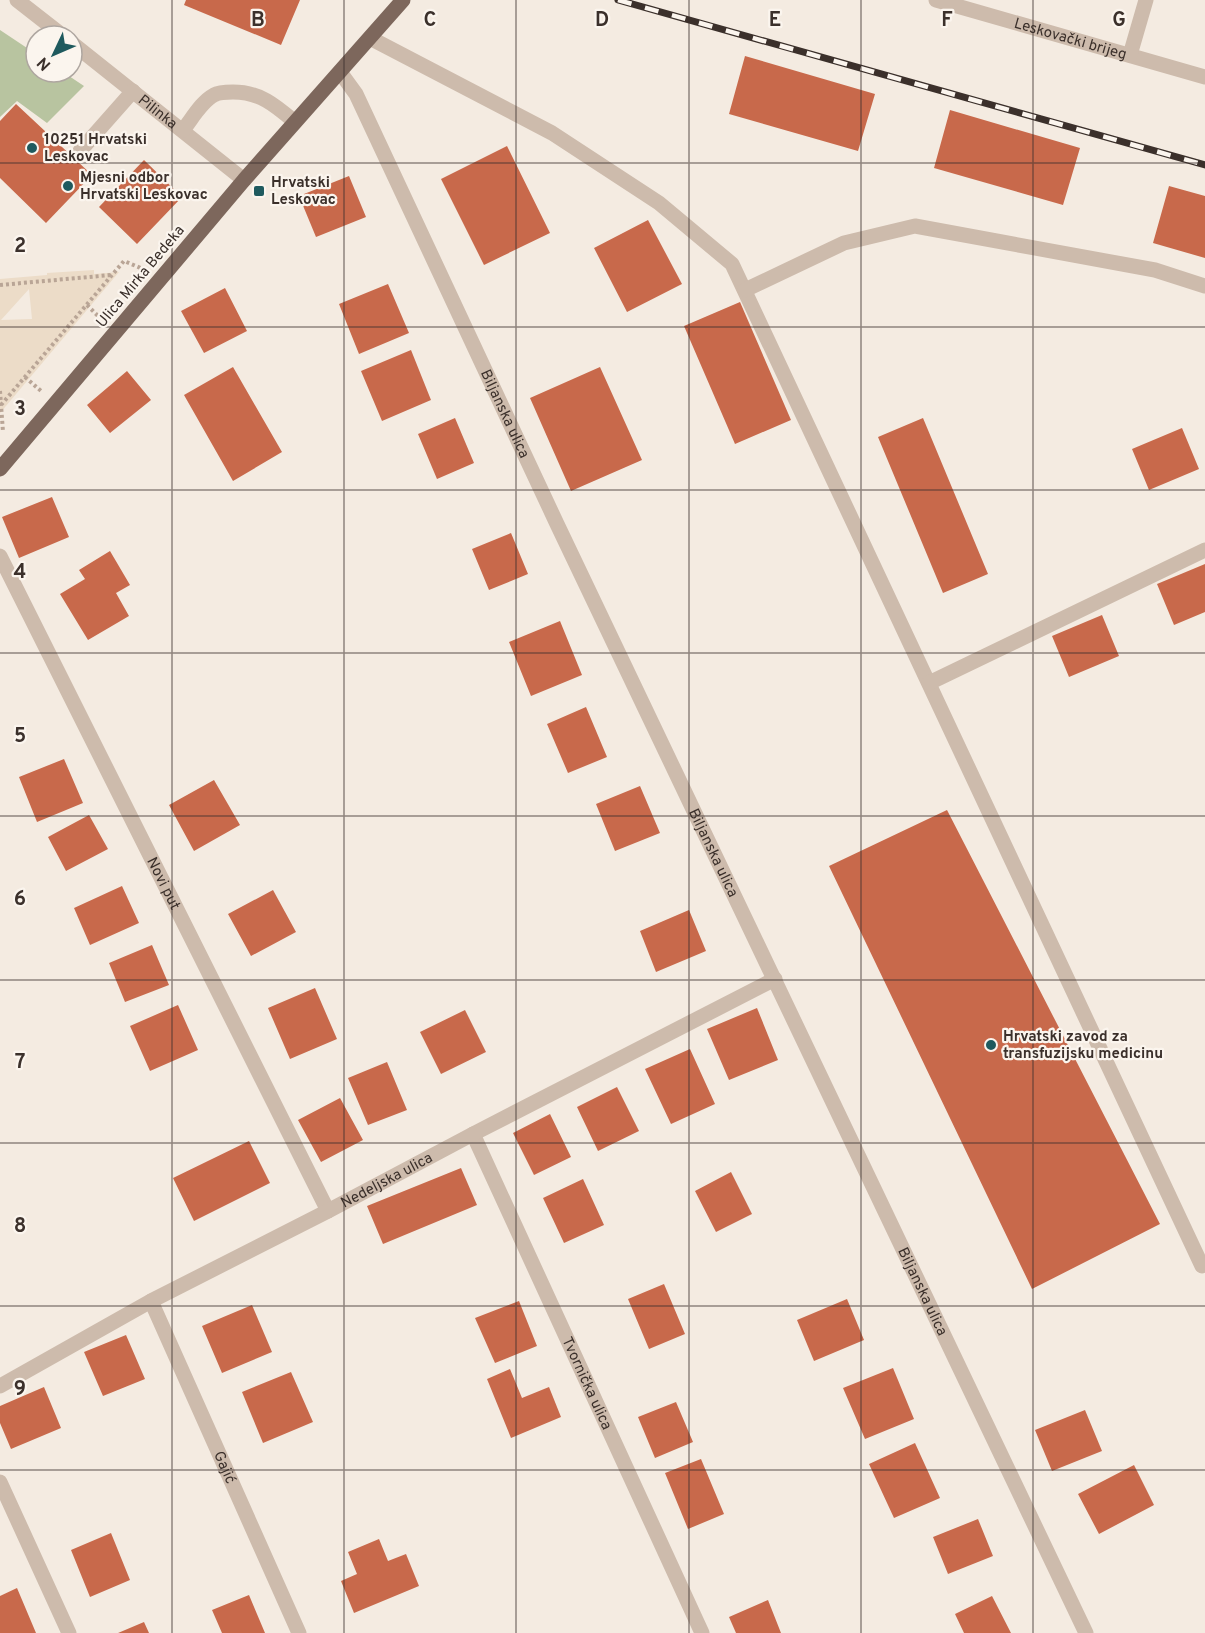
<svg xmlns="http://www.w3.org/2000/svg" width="1205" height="1633" font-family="Overpass,sans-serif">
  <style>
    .green { fill: #b8c4a0 }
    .plaza { fill: #ecdcc8; fill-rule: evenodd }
    .building { fill: #c8694b }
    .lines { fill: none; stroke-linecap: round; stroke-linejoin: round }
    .path { stroke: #b9a596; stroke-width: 4; stroke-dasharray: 3 3; stroke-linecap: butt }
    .minor { stroke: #cdbbac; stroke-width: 15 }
    .major { stroke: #7d675c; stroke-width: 15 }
    .rail-casing { stroke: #3b302b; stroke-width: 7 }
    .rail { stroke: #fbf5ee; stroke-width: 4.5; stroke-dasharray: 14; stroke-linecap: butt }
    .grid { fill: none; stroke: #3b302b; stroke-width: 1.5; stroke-opacity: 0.55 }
    .poi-dot { fill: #1f5a5e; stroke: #fbf5ee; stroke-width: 2 }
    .labels { text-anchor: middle; stroke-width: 4.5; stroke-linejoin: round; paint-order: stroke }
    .street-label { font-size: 15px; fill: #3b302b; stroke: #fbf5ee }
    .poi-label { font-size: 15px; font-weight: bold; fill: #3b302b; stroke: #fbf5ee; text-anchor: start }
    .grid-label { font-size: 20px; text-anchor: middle; font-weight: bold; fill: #3b302b; stroke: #fbf5ee; stroke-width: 4.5; stroke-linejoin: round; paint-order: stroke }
  </style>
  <rect width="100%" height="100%" fill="#f4ebe1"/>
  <path class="green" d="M0 30 36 54V72H63L84 86 47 123 17 101 0 117Z"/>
  <path class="plaza" d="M94 270V274L119 272 0 413V279L47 275V273ZM29 289 32 319 1 320Z"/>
  <path class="building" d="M186 0H300L281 45 184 5Z
    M745 56 875 94 858 151 729 114Z
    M16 104 92 175 46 223 0 178V121Z
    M950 110 1080 148 1063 205 934 168Z
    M507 146 550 233 484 265 441 179Z
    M144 160 182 197 137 244 99 207Z
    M349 176 366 217 316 237 299 196Z
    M1169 186 1205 196V258L1153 243Z
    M648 220 682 284 627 312 594 248Z
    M388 284 409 333 359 354 339 304Z
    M225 288 247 331 204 353 181 311Z
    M740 302 791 420 735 444 684 326Z
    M411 350 431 400 382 421 361 371Z
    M233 367 282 452 233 481 184 395Z
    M600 367 642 460 571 491 530 398Z
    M127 371 151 400 110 433 87 405Z
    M455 418 474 463 437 479 418 434Z
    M923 418 988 574 943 593 878 437Z
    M1182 428 1199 469 1149 490 1132 449Z
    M52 497 69 537 19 558 2 517Z
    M511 533 528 574 489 590 472 549Z
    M110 551 130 585 116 593 129 616 88 640 60 594 85 579 79 570Z
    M1205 564V612L1174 625 1157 584Z
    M1102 615 1119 656 1069 677 1052 636Z
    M560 621 582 675 531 696 509 642Z
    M586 707 607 757 568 773 547 724Z
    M64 759 83 803 37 822 19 777Z
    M214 780 240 825 194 851 169 805Z
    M640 786 660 833 615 851 596 804Z
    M947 810 1160 1224 1032 1289 829 866Z
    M89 815 108 849 66 871 48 837Z
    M122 886 139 923 90 945 74 908Z
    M273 890 296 932 251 956 228 914Z
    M689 910 706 951 656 972 640 931Z
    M152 945 169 985 125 1002 109 963Z
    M315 988 337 1039 290 1059 268 1008Z
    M178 1005 198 1050 150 1071 130 1026Z
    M757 1008 778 1060 729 1080 707 1029Z
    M465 1010 486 1052 441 1074 420 1032Z
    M690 1049 715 1104 671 1124 645 1069Z
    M387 1062 407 1110 368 1125 348 1078Z
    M617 1087 639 1131 598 1151 577 1107Z
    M340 1098 363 1140 321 1162 298 1120Z
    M550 1114 571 1157 534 1175 513 1133Z
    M249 1141 270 1183 194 1221 173 1178Z
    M461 1168 477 1205 383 1244 367 1206Z
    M731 1172 752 1214 716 1232 695 1191Z
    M583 1179 604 1225 564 1243 543 1198Z
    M664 1284 685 1334 649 1349 628 1299Z
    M847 1299 864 1340 814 1361 797 1320Z
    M519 1301 537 1346 495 1363 475 1318Z
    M252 1305 272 1352 222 1373 202 1326Z
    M126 1335 145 1379 103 1396 84 1352Z
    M893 1368 914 1419 865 1439 843 1388Z
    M510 1369 522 1398 549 1387 561 1417 511 1438 487 1379Z
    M291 1372 313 1422 263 1443 242 1392Z
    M44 1387 61 1428 11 1449 0 1423V1406Z
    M676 1402 693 1442 655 1458 638 1417Z
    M1085 1410 1102 1451 1052 1471 1035 1430Z
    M915 1443 940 1498 894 1518 869 1464Z
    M701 1459 724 1514 688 1529 665 1473Z
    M1134 1465 1154 1505 1099 1534 1078 1494Z
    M978 1519 993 1556 948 1574 933 1537Z
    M111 1533 130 1580 90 1597 71 1550Z
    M379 1539 388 1561 406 1554 419 1586 354 1613 341 1581 357 1574 348 1552Z
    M17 1588 36 1633H0V1596Z
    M249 1595 265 1633H222L212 1610Z
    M992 1596 1011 1633H964L955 1614Z
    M768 1600 781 1633H736L729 1617Z
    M144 1622 149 1633H118Z"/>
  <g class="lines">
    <path class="path" d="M0 285 111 275
      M87 305 99 317
      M25 377 41 391
      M0 391 3 432
      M1 405 124 261 143 269"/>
    <g class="minor">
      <path d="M17 0 63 36"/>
      <path id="s1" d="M936 0 1205 77"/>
      <path d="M370 38 552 133 659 203 732 264 1202 1266"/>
      <path id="s2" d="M72 43 244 180"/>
      <path d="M1130 55 1146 0"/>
      <path id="s3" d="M340 72 356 94 557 524 1086 1633"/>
      <path d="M183 130C192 119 201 102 214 95 219 92 227 92 233 92 260 92 275 105 295 122"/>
      <path d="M80 151 133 91"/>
      <path d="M745 290 844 243 915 226 1155 270 1205 286"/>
      <path id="s4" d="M0 556 328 1211"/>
      <path d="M929 683 1205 550"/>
      <path id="s5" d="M473 1134 702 1633"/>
      <path id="s6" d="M151 1301 299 1633"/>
      <path id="s7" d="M0 1386 151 1301 328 1211 473 1134 775 979"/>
      <path d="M0 1482 69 1633"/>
    </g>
    <path class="major" d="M0 469 244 180 403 0"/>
    <g class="rail-casing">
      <path id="rail" d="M618 0 1205 165"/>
    </g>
    <use href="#rail" class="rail"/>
  </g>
  <path class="grid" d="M172 0V1633M344 0V1633M516 0V1633M689 0V1633M861 0V1633M1033 0V1633M0 163H1205M0 327H1205M0 490H1205M0 653H1205M0 816H1205M0 980H1205M0 1143H1205M0 1306H1205M0 1470H1205"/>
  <g class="poi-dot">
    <circle cx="32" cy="148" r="6"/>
    <circle cx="68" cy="186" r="6"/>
    <rect x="253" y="185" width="12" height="12" rx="3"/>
    <circle cx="991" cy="1045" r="6"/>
  </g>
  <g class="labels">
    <g class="street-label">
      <text dy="5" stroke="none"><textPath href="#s1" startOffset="140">Leskovački brijeg</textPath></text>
      <text dy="5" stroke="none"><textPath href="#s2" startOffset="110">Pilinka</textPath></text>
      <text transform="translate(140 276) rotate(-50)" y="5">Ulica Mirka Bedeka</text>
      <text dy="5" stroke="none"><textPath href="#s3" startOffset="380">Biljanska ulica</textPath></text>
      <text dy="5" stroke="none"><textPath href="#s3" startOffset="866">Biljanska ulica</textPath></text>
      <text dy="5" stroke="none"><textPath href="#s4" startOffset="366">Novi put</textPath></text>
      <text dy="5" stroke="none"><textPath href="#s7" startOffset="438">Nedeljska ulica</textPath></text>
      <text dy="5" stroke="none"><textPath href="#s3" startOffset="1352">Biljanska ulica</textPath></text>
      <text dy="5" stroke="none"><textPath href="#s5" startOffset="274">Tvornička ulica</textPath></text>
      <text dy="5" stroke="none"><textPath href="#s6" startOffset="182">Gajić</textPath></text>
    </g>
    <g class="poi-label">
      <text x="44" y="144">10251 Hrvatski<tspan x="44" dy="17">Leskovac</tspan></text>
      <text x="80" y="182">Mjesni odbor<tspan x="80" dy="17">Hrvatski Leskovac</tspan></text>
      <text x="271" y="187">Hrvatski<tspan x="271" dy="17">Leskovac</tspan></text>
      <text x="1003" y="1041">Hrvatski zavod za<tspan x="1003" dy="17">transfuzijsku medicinu</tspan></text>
    </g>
  </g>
  <g class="grid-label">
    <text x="258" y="26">B</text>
    <text x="430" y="26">C</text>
    <text x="602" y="26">D</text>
    <text x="775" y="26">E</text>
    <text x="947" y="26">F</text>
    <text x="1119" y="26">G</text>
    <text x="20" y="252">2</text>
    <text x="20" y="415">3</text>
    <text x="20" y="578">4</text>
    <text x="20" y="742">5</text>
    <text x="20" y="905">6</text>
    <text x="20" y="1068">7</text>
    <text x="20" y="1232">8</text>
    <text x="20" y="1395">9</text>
  </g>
  <g transform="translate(54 54) rotate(226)"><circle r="28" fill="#fbf5ee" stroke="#aea6a0" stroke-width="1.5"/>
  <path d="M0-4.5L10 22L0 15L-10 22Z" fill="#1f5a5e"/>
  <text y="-9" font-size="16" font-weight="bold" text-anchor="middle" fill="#3b302b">N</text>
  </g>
</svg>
